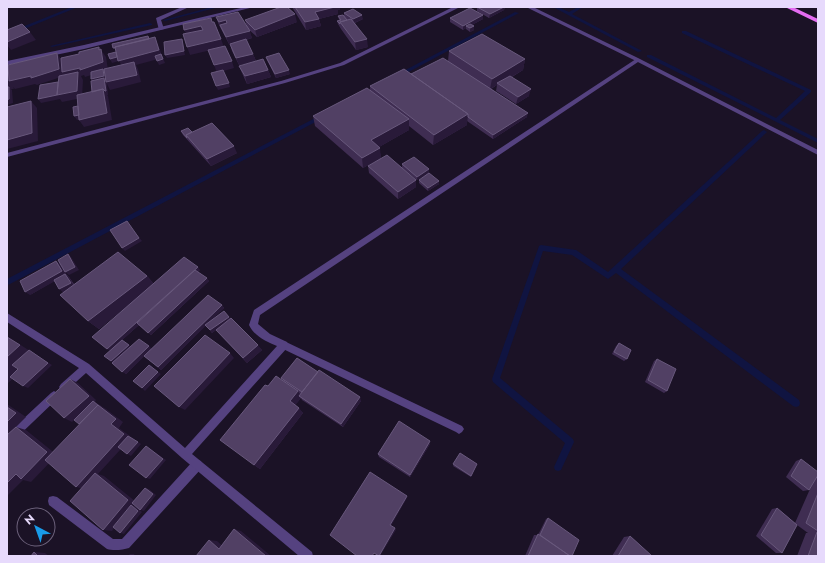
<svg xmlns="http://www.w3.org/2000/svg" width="825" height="563" font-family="Jost,sans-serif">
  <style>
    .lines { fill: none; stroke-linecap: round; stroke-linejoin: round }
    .stream { fill: #101441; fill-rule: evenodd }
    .service { fill: #554280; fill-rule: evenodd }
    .minor { fill: #554280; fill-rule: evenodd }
    .tertiary { fill: #554280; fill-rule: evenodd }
    .primary { fill: #e46cf1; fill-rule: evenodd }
    .wall { fill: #3f2d52 }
    .shaded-wall { fill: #291a39 }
    .building { fill: #514064; stroke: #68587c }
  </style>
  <rect width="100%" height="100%" fill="#1b1226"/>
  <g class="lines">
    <path class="stream" d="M72 7H78L7 36V33Z
      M212 7H219L165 21 163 20Z
      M553 7H558L569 12 578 7H583L572 14 642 51 638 52Z
      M515 12 519 13 401 76 396 75Z
      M150 23 152 24V25L52 47 50 46Z
      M682 31H686L811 90V92L780 120 818 139V143L647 57V55H651L776 118 805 91 682 33Z
      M321 115 323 116V118L10 284 7 285V279Z
      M764 130 767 132 766 133 621 269 799 400 800 403 799 406 796 407 793 406 616 273 608 279 572 255 543 251 500 378 573 439 574 442 561 470 558 471 555 470 554 467 565 443 493 382 492 379 539 246 541 245 576 250 608 272 762 131Z"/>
    <path class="service" d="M284 341 462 426 464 429 462 432 459 434 456 432 281 348 280 345 281 342Z
      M197 460 201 461 202 465 201 469 129 548C123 550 113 551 107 549L49 505 48 501 49 497 53 496 57 497 113 539H122L193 461Z"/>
    <path class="minor" d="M182 7H189L161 20 164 29 159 30 156 18Z
      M453 7H460L344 65 285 83 7 157V153L281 81 340 63Z
      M636 59 641 60 260 315 258 324 270 334 287 342 288 345 287 348 192 454 312 552 313 556H299L182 458 86 373 67 390 64 391 61 390 59 387 61 384 79 368 7 322V313L89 364 185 448 277 346C267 342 254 336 249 325L254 310Z
      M54 391 57 393 59 396 57 399 10 444 7 446V434L51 393Z"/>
    <path class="tertiary" d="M245 7H254L84 49 7 65V61L84 45Z
      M526 7H533L638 58 818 150V155L634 60Z"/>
    <path class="primary" d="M785 7H793L818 19V23Z"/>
  </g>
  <path class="wall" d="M292 7H340V10H338V14L319 19 321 26 306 30Z
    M477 7H505L504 10 489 18 477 11Z
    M344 13 363 19 355 23 368 47 356 50 341 29 338 24 337 21 339 20 338 16 344 17Z
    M216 17 247 26 245 20 297 22 257 37 248 29 252 38 246 40 253 54 256 61 239 65 232 51 230 44H229L219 25Z
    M450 18 483 19 472 25 474 26V30L470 32 466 29V28L463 30 450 22Z
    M449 51 525 59 523 70 512 77 529 96 516 104 496 91 497 85 491 89 527 117 493 139 467 121V125L433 145 409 126V130L379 147 381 158 363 168 315 126 313 116 370 90V86L411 74 448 61Z
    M266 57 290 74 276 78 267 60Z
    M239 66 268 70 271 77 247 84 242 73Z
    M181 131 192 132 237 153 211 166 183 135Z
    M402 164 429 173 417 180 402 168Z
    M368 166 416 180V187L398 199 369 173Z
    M419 180 439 181V184L428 191 419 183Z
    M56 261 60 264 66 274 69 277 74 284 147 276 154 284 200 270 198 272 209 281 151 335 139 325 122 340 131 347 152 349 222 305 224 308 211 320 230 319 262 350 247 363 216 330 212 333 206 325 161 370 144 356 126 374 113 363 110 351 133 301 99 329 88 321 63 292 54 281 30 295Z
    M619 343 627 359 624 361 612 354 616 346Z
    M657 359 667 391 664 393 645 382 654 361Z
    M281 378 361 401 343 427 302 400 301 398 295 405 303 413 260 469 254 465 268 386 283 380Z
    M430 441V444L410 477 379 457 378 454Z
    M460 453 477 464 471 477 453 466Z
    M801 459 818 472V556H797L806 533H808L797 525 782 553H776L756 536 772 509 777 508 795 523 810 489 809 490 803 491 786 477 796 461Z
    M548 518 572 556H525L534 535H538L546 519Z
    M630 536 652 556H612L624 537Z"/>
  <path class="shaded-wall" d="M335 7H340V10H338V14L319 19 321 26 306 30 305 22 315 12Z
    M504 7H505L504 10 489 18 490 14Z
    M295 14 297 22 257 37 255 30Z
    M362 15 363 19 354 23 353 19Z
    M483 15V19L468 27 466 26V28L463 30V26Z
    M226 20 229 28 220 25 219 22Z
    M201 26 204 34 188 37 184 30Z
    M474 26V30L470 32V28Z
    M250 31 252 38 229 44 226 37Z
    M30 32 36 40 11 50 7 45V42Z
    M155 37 158 45 165 63 159 65 157 61 163 59 162 58 136 65 138 69 141 82 110 90 107 84 108 95H107L108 96 112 120 84 127 79 120 107 113 104 96 95 98 93 94 104 92 103 89 105 91H106L104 80 94 83 91 79 104 76V71L85 77 84 75 81 76 83 80 82 98 62 102 60 99 41 103 38 99 57 95 59 94 60 82 63 86 62 94 77 91 78 77 67 79 64 74V76L37 85 35 84 15 89 13 87 14 89H11L12 90 13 103 7 105V100L9 99V90H7V65L13 72V80L31 76 32 77 59 69 57 53 62 61 63 72 80 68 81 69 103 62 102 53 99 50V47L106 57 108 70 104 71 106 73 107 80H105L106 82 137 75 135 65 123 68 119 61 112 63 110 59 118 57 117 52 119 56 120 60 159 50Z
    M182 39 183 43 185 55 167 58 165 55Z
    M221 39 224 47 190 55 187 47Z
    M367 39 368 47 356 50 355 42Z
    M253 54 256 61 239 65 236 58Z
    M525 59 523 70 499 84 497 83V85L490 89 492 79Z
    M232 61 234 68 217 73 214 65Z
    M268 70 271 77 247 84 245 76Z
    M289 70 290 74 276 78 275 74Z
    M229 83 230 87 218 90 216 86Z
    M531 89 529 96 516 104 518 97Z
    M31 101 37 108 38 141 7 149V140Z
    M528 113 527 117 493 139V135Z
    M81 114 83 118 77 120 74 116Z
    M468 114 467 125 433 145 434 135Z
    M409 119V130L372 151 371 140Z
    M234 146 237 153 211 166 207 159Z
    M380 148 381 158 363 168 362 158Z
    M429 169V173L417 180V177Z
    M416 180V187L398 199V192Z
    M439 181V184L428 191V188Z
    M129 225 142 241 125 251 122 248Z
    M68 254 71 257 79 270 69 275 65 272Z
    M56 261 60 264 66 274 69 277 74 286 63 292 59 289 66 275 30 295 25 292Z
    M198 267 200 270 110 351 107 349Z
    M147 276 154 284 99 329 88 321Z
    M207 278 209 281 151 335 148 333Z
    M222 305 224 308 161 370 158 367Z
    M229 317 231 319 212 333 210 330Z
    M7 336 33 353 16 369 20 372 7 384Z
    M129 345 132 348 115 364 111 361Z
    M258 345 262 350 247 363 243 358Z
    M149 346 152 349 126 374 122 372Z
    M29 350 52 365 28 388 23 386Z
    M230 353 234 358 185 410 179 407Z
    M149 365 161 374 145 391 142 388Z
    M70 379 78 383 96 400 95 402 106 409 123 422 119 428 141 444 131 456 127 454 131 438 98 474 104 476 136 502 133 506H135L142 512 124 534 120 533 132 506 112 531 103 530 85 489 76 487 94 402 72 422 64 418Z
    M298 391 302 397 299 396 301 398 294 407 290 401Z
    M360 397 361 401 343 427 341 424Z
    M7 404 26 417 7 436Z
    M299 408 303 413 260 469 254 465Z
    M16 427 26 430 57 455 31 482 23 480 7 496V483Z
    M430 441V444L410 477V475Z
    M146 446 149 448 166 460 150 479 146 478Z
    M145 488 149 489 156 495 144 511 140 510Z
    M407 496V498L391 526 390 525Z
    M395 528 396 530 380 556H379Z
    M234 529 241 531 271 556H266Z
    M209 540 217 541 227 550 219 549Z
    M34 552 45 553 49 556H38Z
    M129 554H134L135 556H131Z"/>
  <path class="building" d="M281 7H287L295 14 255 30 245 20Z
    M295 7H335L315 12 319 19 305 22Z
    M477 7H504L490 14Z
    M470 8 483 15 463 26 450 18Z
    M353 9 362 15 353 19 344 13Z
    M238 12 250 31 226 37 220 25 227 23 226 20 219 22 216 17Z
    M343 15 347 20 340 22V24L337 21 341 20 338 16Z
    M211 18 212 22H214L221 39 187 47 183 34 203 30 201 26 184 30 183 24Z
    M351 19 367 39 355 42 340 22Z
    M22 24 30 32 7 42V30Z
    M470 24 474 26 470 28 466 26Z
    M482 34 525 59 492 79 449 51Z
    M148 36 149 39 115 47V48H113L112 44Z
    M155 37 159 50 118 61 115 47Z
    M182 39 184 51 165 55 164 42Z
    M246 39 253 54 236 58 230 44Z
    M225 46 232 61 214 65 208 50Z
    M99 47V50L101 49 103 62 80 70V68L62 72 61 58 79 54V52Z
    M116 52 117 57 110 59 108 54Z
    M57 53 59 69 31 78V76L9 81 8 65Z
    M279 53 289 70 275 74 266 57Z
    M161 54 163 59 157 61 155 56Z
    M443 58 528 113 493 135 468 117V114L411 74Z
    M263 59 268 70 245 76 239 66Z
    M134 62 137 75 106 82 104 69Z
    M103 69 104 76 91 79V72Z
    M404 69 468 114 434 135 370 86Z
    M223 70 229 83 216 86 211 73Z
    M78 72 77 91 57 95 59 76Z
    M510 76 531 89 518 97 497 83Z
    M104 78 106 91H105L103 89 92 92 91 81Z
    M58 82 57 95 38 99 40 85Z
    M7 87H9V99L7 100Z
    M367 88 409 119 371 140 380 148 362 158 313 116Z
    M103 89 107 113 79 120 77 95Z
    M31 101 32 133 7 140V107Z
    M78 106 79 115 74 116 73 107Z
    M212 123 234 146 207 159 186 135Z
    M188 128 192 132 186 135 187 138 181 131Z
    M387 155 416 180 398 192 368 166Z
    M414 157 429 169 417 177 402 164Z
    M429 173 439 181 428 188 419 180Z
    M127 221 139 238 122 248 110 230Z
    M118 252 147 276 88 321 60 295Z
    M68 254 75 267 65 272 58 260Z
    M184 257 198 267 107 349 92 337Z
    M56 261 62 271 25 292 20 281Z
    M195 270 207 278 148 333 137 323Z
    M65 274 71 283 59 289 54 280Z
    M208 295 222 305 158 367 144 356Z
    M224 311 229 317 210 330 205 325Z
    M231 318 258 345 243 358 216 330Z
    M205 335 230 353 179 407 154 386Z
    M7 337 20 345 7 357Z
    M139 339 149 346 122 372 112 363Z
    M122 340 129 345 111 361 104 356Z
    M619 343 631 350 627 359 614 352Z
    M29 350 48 363 23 386 10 377 18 369 12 365Z
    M297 358 318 372 302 392 281 378Z
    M657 359 676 369 667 391 648 380Z
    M149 365 158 372 142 388 133 381Z
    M319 370 360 397 341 424 299 396Z
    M276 376 298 391 290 401 299 408 254 465 220 440 265 385 268 386Z
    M70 379 89 396 64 418 46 401Z
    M93 401 99 406 98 405 79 424 74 420Z
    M98 405 116 419 111 424 124 434 76 487 45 460Z
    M7 407 16 413 7 422Z
    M399 421 430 441 410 475 378 454Z
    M16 427 47 452 21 479 16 474 7 483V435Z
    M128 436 138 442 127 454 118 447Z
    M146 446 163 459 146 478 129 465Z
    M460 453 477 464 471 476 453 464Z
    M801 459 818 472V475L809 490 791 476Z
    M370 472 407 496 390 525 395 528 379 556 374 553 372 556H357L330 535Z
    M95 473 128 500 103 530 70 501Z
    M145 488 153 494 140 510 132 503Z
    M818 493V531L806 523Z
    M131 505 138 511 120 533 113 527Z
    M777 508 797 525 782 553 761 535Z
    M548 518 579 540 572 556H570L540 535Z
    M234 529 266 556H196L209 540 219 549Z
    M817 532 818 533V556H808Z
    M538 534 570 556H528Z
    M630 536 652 556H618Z
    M34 552 38 556H31Z"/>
  <rect width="825" height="563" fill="none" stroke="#e7dafc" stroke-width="16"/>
  <g transform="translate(36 527) rotate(319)"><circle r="19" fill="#1b1226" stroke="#6d627c"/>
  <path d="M0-3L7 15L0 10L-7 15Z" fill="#199be9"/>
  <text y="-6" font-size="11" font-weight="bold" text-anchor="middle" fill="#e7dafc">N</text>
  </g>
</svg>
